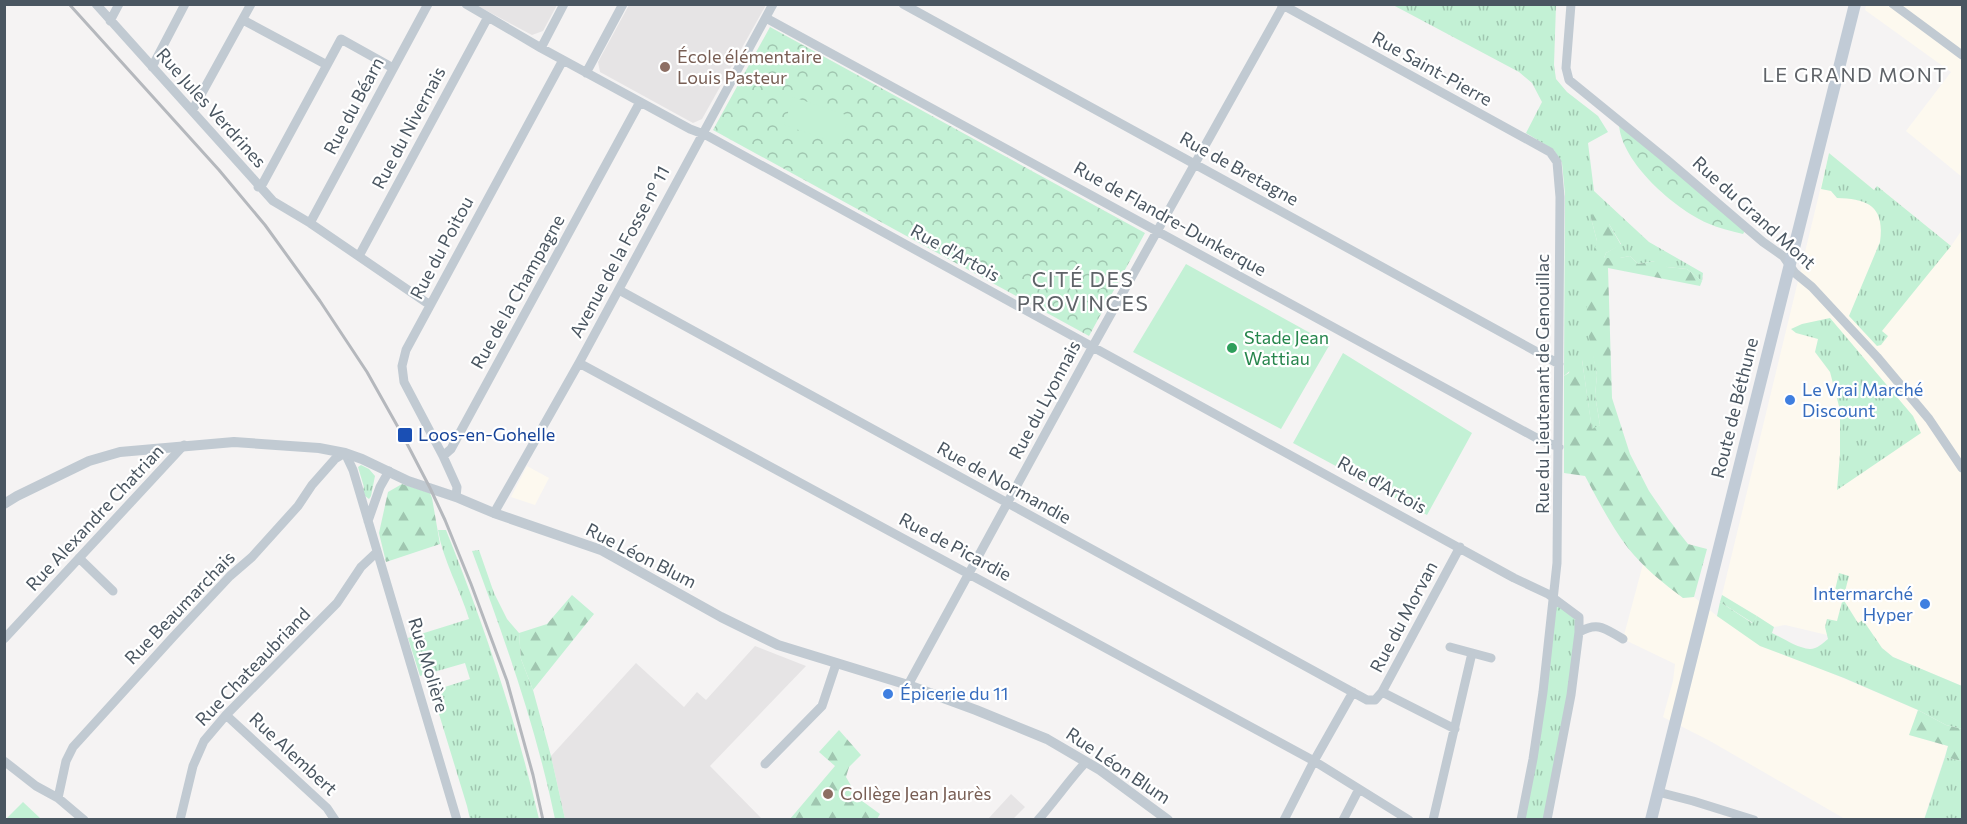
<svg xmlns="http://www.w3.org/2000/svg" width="1967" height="824" font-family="Commissioner,sans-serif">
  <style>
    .commercial { fill: #fdf9ef }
    .education { fill: #e6e4e5 }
    .grass { fill: url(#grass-tufts) }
    .forest { fill: url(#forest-firs) }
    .park { fill: url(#park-crowns) }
    .pitch { fill: #c3f1d5 }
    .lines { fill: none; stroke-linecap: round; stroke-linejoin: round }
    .minor { stroke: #c1cad2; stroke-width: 9 }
    .tertiary { stroke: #c1cad2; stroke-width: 10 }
    .secondary { stroke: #c1cbd6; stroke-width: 12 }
    .rail { stroke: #b5b8bd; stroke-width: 3 }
    .education-dot { fill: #8d6e63; stroke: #fff; stroke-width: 2 }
    .leisure-dot { fill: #2e9e5b; stroke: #fff; stroke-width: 2 }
    .shop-dot { fill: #3f7fe0; stroke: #fff; stroke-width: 2 }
    .transit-dot { fill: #1a4fb4; stroke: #fff; stroke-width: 2 }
    .labels { text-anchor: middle; stroke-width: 4.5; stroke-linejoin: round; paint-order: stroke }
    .education-label { font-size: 18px; fill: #785e54; stroke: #fff; text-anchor: start }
    .street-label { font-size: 18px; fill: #4a5661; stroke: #fff }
    .leisure-label { font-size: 18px; fill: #27864d; stroke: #fff; text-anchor: start }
    .shop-label { font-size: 18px; fill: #366cbe; stroke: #fff; text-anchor: start }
    .transit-label { font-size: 18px; fill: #164399; stroke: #fff; text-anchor: start }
    .neighbourhood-label { font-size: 20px; letter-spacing: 1.5px; fill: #5f6368; stroke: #fff }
    .quarter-label { font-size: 21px; letter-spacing: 1.5px; fill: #5f6368; stroke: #fff }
  </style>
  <defs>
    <pattern id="grass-tufts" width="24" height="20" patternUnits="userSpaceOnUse" patternTransform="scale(1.5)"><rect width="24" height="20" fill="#c3f1d5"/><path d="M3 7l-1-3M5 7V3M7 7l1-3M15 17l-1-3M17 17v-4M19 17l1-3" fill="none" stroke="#a0c6b0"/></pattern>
    <pattern id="forest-firs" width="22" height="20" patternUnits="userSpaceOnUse" patternTransform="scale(1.5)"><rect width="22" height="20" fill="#c3f1d5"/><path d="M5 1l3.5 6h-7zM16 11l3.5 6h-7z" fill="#a0c6b0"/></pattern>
    <pattern id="park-crowns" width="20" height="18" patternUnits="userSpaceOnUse" patternTransform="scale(1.5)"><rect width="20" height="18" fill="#c3f1d5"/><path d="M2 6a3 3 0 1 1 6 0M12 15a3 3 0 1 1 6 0" fill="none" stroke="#a0c6b0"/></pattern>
  </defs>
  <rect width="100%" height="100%" fill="#f5f3f3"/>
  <path class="commercial" d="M1866 5H1962V177L1906 131 1951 72 1865 10Z
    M1829 153 1874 190 1877 186 1951 246 1962 230V686L1893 657 1882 648 1785 625 1774 627 1722 595Z
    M527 466 549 478 535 505 511 497Z
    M1643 564 1683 598 1694 597 1717 616 1824 670 1918 710 1910 735 1948 746 1924 819H1845L1710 741 1663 717 1673 681 1675 664 1623 639Z"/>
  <path class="education" d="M476 5H557L543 31 532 35Z
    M629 5V4L766 5 702 119 693 123 600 72 598 62Z
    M755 646 806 666 710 766 762 819H565L551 756 636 663 684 707 697 692 706 700Z
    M1011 794 1025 807 1013 819H988Z"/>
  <path class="grass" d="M1393 5H1556L1554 65 1556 79 1567 92 1598 116 1608 132 1588 143 1594 191 1649 242 1703 273 1702 281 1687 269 1667 267 1655 261 1638 264 1630 256 1620 258H1604L1606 253 1621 244 1609 224 1591 218 1597 241 1593 353 1597 375 1595 395 1600 425 1592 430 1582 360 1564 376 1565 194 1562 163 1554 150 1526 133 1542 102 1532 83 1519 72Z
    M1829 153 1874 190 1877 186 1951 246 1882 331 1888 336 1881 345 1877 346 1849 316 1880 242C1885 206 1868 199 1837 198L1831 191 1821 189Z
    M1830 318 1913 416 1921 433 1837 490 1840 454V410L1830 372 1815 352 1818 339 1796 333 1791 329 1802 324Z
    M361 465 369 469 375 476 371 496 369 499 365 496 363 490 364 487 358 467Z
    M438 530H446C484 625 516 720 539 819H470L467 806 432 691 470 679 465 663 420 676 408 638 469 619C460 589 443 561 438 530Z
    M479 550 494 593 507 619 519 633 521 659 533 690 551 756 565 819H555C536 727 505 640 472 551Z
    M1839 573 1849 576 1843 599 1858 623 1863 620 1882 648 1893 657 1962 686V729L1946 725 1918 710 1844 678 1760 646 1717 616 1720 602 1752 623 1757 616 1774 627 1772 633C1783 638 1797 648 1810 649 1817 649 1823 643 1828 639L1825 627 1827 619 1837 621 1842 602 1833 599Z
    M1562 605 1579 623 1547 819 1521 820 1553 607Z
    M1945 757 1962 761V819L1924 820Z"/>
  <path class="forest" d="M1597 204 1610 212 1609 224 1621 245 1606 253 1604 258H1620L1630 256 1638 264 1655 261 1656 257H1663L1667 267 1687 269 1702 281 1700 286 1608 268 1612 398 1630 454 1649 491 1669 520 1688 544 1707 549 1694 597 1683 598C1664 584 1643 567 1628 548 1611 526 1598 500 1585 476L1564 473V376L1569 373 1571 360H1582L1592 429 1600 425 1595 395 1597 375 1587 328 1586 276 1597 241 1591 218Z
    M402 484 430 493 432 498 440 544 386 562 379 533 388 492Z
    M572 595 594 614 533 690 521 659 519 633 547 624Z
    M1722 595 1757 616 1753 623 1720 602Z
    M1918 710 1946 725 1962 729V761L1945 757 1948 746 1909 735Z
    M839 730 861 755 849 767 846 777 858 798 880 814 877 819 858 818 790 819 835 766 819 752Z"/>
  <path class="park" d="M770 27 1145 233 1089 336 713 130Z
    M1619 125 1746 229 1743 234C1731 231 1718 228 1707 223 1674 208 1622 163 1619 125Z"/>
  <path class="pitch" d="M793 97 849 116 840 144 784 125Z
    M1186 264 1330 344 1281 429 1133 352Z
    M1343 353 1472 433 1427 515 1293 443Z
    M23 802 41 819H6Z"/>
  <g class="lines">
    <path class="minor" d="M96 4 273 201 310 223 430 305
      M466 4 541 48 690 129 706 135 1514 578 1548 594 1579 617V632L1571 695 1547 820
      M903 4 1559 364
      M1281 4 1550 152 1557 162 1560 197 1557 563 1543 692 1533 759 1521 820
      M1571 4 1566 68 1569 80 1666 159 1763 242 1783 256 1795 273 1812 287 1877 357 1929 419 1962 468
      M1893 4 1962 55
      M766 18 1542 441 1559 447
      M243 20 327 65 263 183 258 187
      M110 21 119 4
      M541 48 564 4
      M327 65 341 39 393 68
      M152 67 185 4
      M586 73 623 4
      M192 111 251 4
      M310 223 428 4
      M359 256 488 17
      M619 290 1367 700H1375L1382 692 1460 547
      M579 363 1314 761 1409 820
      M443 456 404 382 402 366 406 350 563 60
      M456 497 457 487 443 456 451 449 640 102
      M494 513 579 363 773 4
      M368 521 380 487 389 471
      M79 558 113 591
      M1579 632C1599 621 1605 629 1623 639
      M4 639 184 445
      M1450 647 1491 658
      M908 685 1093 346 1283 6
      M1382 692 1455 729
      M226 715 327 808 335 820
      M4 761 36 786 58 798 84 820
      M765 764 822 706 836 664
      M1658 792 1693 801 1754 820
      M58 798 66 761 73 747 173 637 230 576 252 557 298 506 312 485 335 459 345 453 353 470 457 820
      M180 820 193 766 204 741 226 715 337 603 361 567 377 552
      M1038 820C1055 801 1069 780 1086 762
      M1284 820 1314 761 1353 692
      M1343 820 1359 789
      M1433 820 1472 653"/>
    <path class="tertiary" d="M4 504 17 496 89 461 120 452 234 442 319 448 345 453 362 459 408 481 456 497 494 513 601 550 721 617 778 645 908 685 976 710 1047 739 1100 770 1168 820"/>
    <path class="secondary" d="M1651 820 1855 4"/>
    <path class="rail" d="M69 4 219 170 265 225 320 301 367 372 403 436 430 488 445 520 471 584 507 681 533 775 543 820"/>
  </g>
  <g class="education-dot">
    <circle cx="665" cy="67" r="6"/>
    <circle cx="828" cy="794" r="6"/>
  </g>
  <circle class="leisure-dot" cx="1232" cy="348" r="6"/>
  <g class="shop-dot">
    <circle cx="1790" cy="400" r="6"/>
    <circle cx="1925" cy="604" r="6"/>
    <circle cx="888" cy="694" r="6"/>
  </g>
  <rect class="transit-dot" x="397" y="427" width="16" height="16" rx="3"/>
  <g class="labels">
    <g class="education-label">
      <text x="677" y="63">École élémentaire<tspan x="677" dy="21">Louis Pasteur</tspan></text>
      <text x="840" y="800">Collège Jean Jaurès</text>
    </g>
    <g class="street-label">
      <text transform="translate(1432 69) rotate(29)" y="6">Rue Saint-Pierre</text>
      <text transform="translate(354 106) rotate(-62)" y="6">Rue du Béarn</text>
      <text transform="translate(211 108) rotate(48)" y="6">Rue Jules Verdrines</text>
      <text transform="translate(409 128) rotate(-62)" y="6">Rue du Nivernais</text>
      <text transform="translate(1239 169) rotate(29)" y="6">Rue de Bretagne</text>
      <text transform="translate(1754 213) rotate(42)" y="6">Rue du Grand Mont</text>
      <text transform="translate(1170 219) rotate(29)" y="6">Rue de Flandre-Dunkerque</text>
      <text transform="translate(442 248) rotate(-62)" y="6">Rue du Poitou</text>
      <text transform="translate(620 252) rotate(-62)" y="6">Avenue de la Fosse n° 11</text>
      <text transform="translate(955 253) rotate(29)" y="6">Rue d'Artois</text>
      <text transform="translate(518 292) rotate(-61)" y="6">Rue de la Champagne</text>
      <text transform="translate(1543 384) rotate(-90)" y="6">Rue du Lieutenant de Genouillac</text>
      <text transform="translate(1045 400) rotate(-62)" y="6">Rue du Lyonnais</text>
      <text transform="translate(1735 408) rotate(-76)" y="6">Route de Béthune</text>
      <text transform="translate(1004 483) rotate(29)" y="6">Rue de Normandie</text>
      <text transform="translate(1382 485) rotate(29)" y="6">Rue d'Artois</text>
      <text transform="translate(95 518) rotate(-47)" y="6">Rue Alexandre Chatrian</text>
      <text transform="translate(955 547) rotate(28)" y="6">Rue de Picardie</text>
      <text transform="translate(641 556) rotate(27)" y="6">Rue Léon Blum</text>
      <text transform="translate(180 608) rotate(-46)" y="6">Rue Beaumarchais</text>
      <text transform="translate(1404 617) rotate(-62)" y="6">Rue du Morvan</text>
      <text transform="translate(428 665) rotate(73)" y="6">Rue Molière</text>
      <text transform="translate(253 667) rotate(-46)" y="6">Rue Chateaubriand</text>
      <text transform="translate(293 754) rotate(43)" y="6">Rue Alembert</text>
      <text transform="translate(1118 766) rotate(34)" y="6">Rue Léon Blum</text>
    </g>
    <g class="leisure-label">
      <text x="1244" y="344">Stade Jean<tspan x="1244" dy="21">Wattiau</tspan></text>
    </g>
    <g class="shop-label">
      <text x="1802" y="396">Le Vrai Marché<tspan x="1802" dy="21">Discount</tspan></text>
      <text x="1913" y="600" text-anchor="end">Intermarché<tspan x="1913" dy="21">Hyper</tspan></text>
      <text x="900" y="700">Épicerie du 11</text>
    </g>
    <g class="transit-label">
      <text x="418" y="441">Loos-en-Gohelle</text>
    </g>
    <g class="neighbourhood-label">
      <text x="1855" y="82">LE GRAND MONT</text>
    </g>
    <g class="quarter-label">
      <text x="1083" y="287">CITÉ DES<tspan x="1083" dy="24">PROVINCES</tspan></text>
    </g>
  </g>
  <rect width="1967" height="824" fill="none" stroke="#4a5661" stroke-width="12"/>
</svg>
